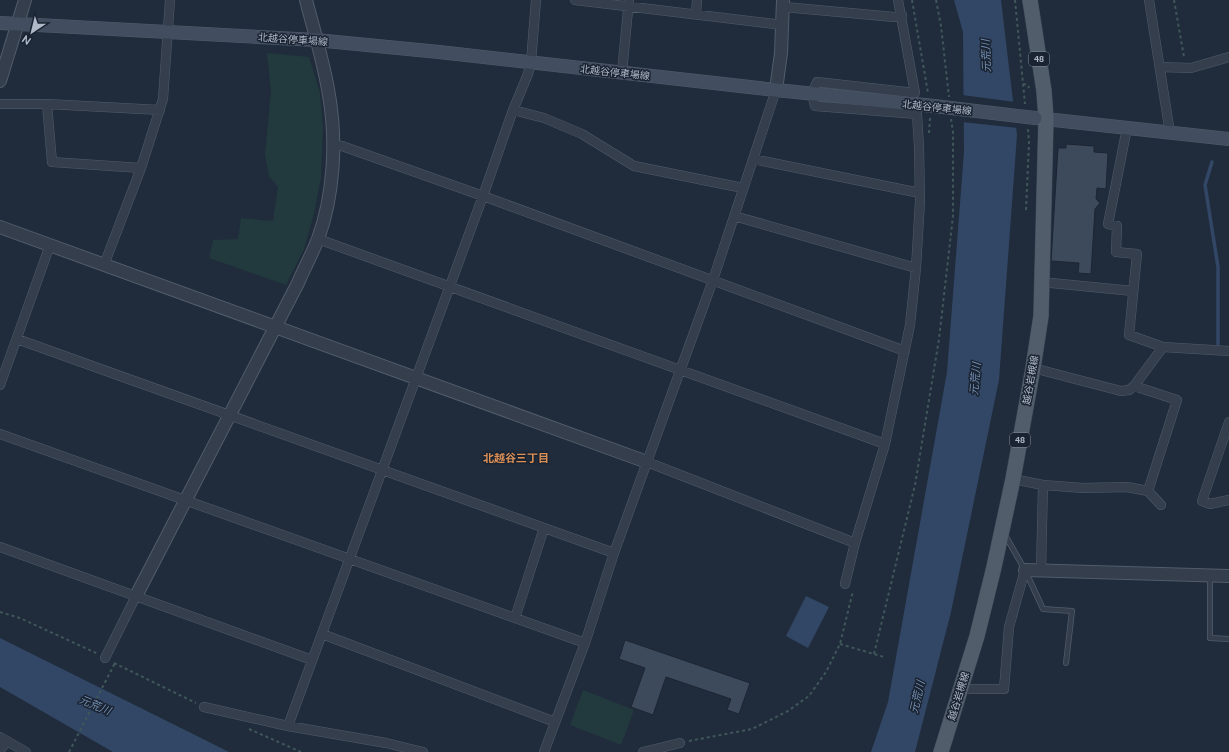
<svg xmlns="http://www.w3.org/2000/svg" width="1229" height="752" font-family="Ubuntu,'Noto Sans JP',sans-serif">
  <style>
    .green { fill: #223a3d }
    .water { fill: #324765 }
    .pier { fill: #202c3c }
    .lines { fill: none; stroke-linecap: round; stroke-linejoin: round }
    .stream { stroke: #324765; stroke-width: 3.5 }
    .building { fill: #3c4a5c; stroke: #1c2533 }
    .service-casing { stroke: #525c6a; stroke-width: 6 }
    .minor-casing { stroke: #525c6a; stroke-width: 10 }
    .tertiary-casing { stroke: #525c6a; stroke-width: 14 }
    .secondary-casing { stroke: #525c6a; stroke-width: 14 }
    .primary-casing { stroke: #3d4755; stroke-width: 16 }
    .path { stroke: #40575a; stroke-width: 2; stroke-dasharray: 3 3; stroke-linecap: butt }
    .service { stroke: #343e4c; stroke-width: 4.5 }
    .minor { stroke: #343e4c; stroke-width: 9 }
    .tertiary { stroke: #343e4c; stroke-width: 12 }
    .secondary { stroke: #424d60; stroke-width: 13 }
    .primary { stroke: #525d6c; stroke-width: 15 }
    .secondary-bridge-casing { stroke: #525c6a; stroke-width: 14; stroke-linecap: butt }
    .secondary-bridge { stroke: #424d60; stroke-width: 13 }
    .labels { text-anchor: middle; stroke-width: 3; stroke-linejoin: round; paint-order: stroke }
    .shield { fill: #1a2331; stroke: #828c9b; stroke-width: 1 }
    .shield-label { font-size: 9px; font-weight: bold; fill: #afb9c8 }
    .street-label { font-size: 10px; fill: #afb9c8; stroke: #1a2331 }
    .water-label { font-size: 11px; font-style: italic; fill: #748fb2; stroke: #1a2331 }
    .neighbourhood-label { font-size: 11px; font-weight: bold; fill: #dc9056; stroke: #1a2331 }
  </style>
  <rect width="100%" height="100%" fill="#202c3c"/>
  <path class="green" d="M267 53 309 57 320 93 323 128 321 177 314 214 304 249 286 285 209 258 213 240 238 239 241 218 273 221 278 187 269 176 265 155 271 91Z
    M583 690 634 710 621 745 570 725Z"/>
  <path class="water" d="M954 0H1001L1017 135 999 380 951 612 915 752H871L888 702 947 372 964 152 963 32Z
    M806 596 829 607 808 648 786 636Z
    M0 638 199 737 229 752H113L0 687Z"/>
  <path class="pier" d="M962 95 1015 102 1018 128 962 122Z"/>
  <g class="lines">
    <path class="stream" d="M1212 162 1205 185 1218 267V344"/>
  </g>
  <path class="building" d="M1066 144 1094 146V152L1108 153 1106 189 1097 188 1096 199 1100 203 1095 209 1091 274 1078 273 1079 263 1051 261 1058 148H1066Z
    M625 640 750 683 739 714 727 710 731 699 666 677 653 715 631 707 645 668 619 659Z"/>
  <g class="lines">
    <g class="service-casing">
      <path id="service" d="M1005 535 1025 570 1043 609 1072 611 1066 663
        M1210 577V638L1229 639"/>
    </g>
    <g class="minor-casing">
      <path id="minor" d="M575 0 783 25
        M1149 0 1170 133
        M784 7 894 17 902 15
        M696 14 697 0
        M1160 67 1191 68 1229 57
        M622 72 629 0
        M0 104H47L160 110
        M47 104 52 162 141 168
        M513 110 544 118 582 134 634 166 743 188
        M1127 128 1108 224 1117 226 1116 252 1137 254 1129 335 1163 347
        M333 145 342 146 483 196 905 351
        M753 159 920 193
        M734 216 916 268
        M318 239 885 444
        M104 265 141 168 163 99 170 0
        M1041 282 1133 291
        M17 339 614 553
        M1033 368 1121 391 1129 390 1134 386 1163 347 1229 351
        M0 385 50 245
        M1134 386 1177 400 1148 491
        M1229 422 1202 501 1210 504 1229 500
        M0 434 585 643
        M647 462 855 543
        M1013 479 1043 485 1083 488 1127 487 1148 491 1161 505
        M0 547 312 660
        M1041 570 1043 485
        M845 584 855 543 885 444 910 325 916 268 920 201 919 147 917 114 815 106 812 93 817 82 915 93 898 0
        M515 618 544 528
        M322 634 555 722
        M105 658 136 596
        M960 689H1004L1009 627 1025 570
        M204 707 288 726 386 743 423 752
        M288 726 483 196 513 110 528 74 531 62 536 0
        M0 737 26 752
        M0 750 7 741
        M544 752 585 643 614 553 713 280 776 90
        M643 752 680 743"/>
    </g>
    <g class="tertiary-casing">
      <path id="tertiary" d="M0 81 25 0
        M776 90 781 53 783 0
        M0 227 647 462
        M1025 570 1229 576
        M136 596 298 283C304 269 312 254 318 239 334 195 337 141 329 95 324 63 314 31 306 0"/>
    </g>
    <g class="secondary-casing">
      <path id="secondary" d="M0 23 316 40 439 52 776 90 934 106
        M1036 118 1229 139"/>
    </g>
    <g class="primary-casing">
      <path id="primary" d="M941 752 977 636 994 567 1013 479 1033 368 1041 316 1046 119 1044 91 1030 0"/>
    </g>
    <path class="path" d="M912 0 928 93
      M936 0 941 26 949 97
      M1015 0 1025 104
      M1174 0 1184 57
      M1023 84 1028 85 1029 88
      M929 133 930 118
      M1026 210 1029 143 1028 129
      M0 612 20 618 96 653
      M840 644 884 657
      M874 654 915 485 939 339 953 216V132L951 119
      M114 663 196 703
      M249 729 301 752
      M689 741 752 729 788 711 809 696 826 672 840 644 853 591
      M69 752 115 663"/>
    <use href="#service" class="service"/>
    <use href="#minor" class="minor"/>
    <use href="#tertiary" class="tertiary"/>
    <use href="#secondary" class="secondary"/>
    <use href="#primary" class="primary"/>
    <g class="secondary-bridge-casing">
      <path id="secondary-bridge" d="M934 106 1035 118"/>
    </g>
    <use href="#secondary-bridge" class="secondary-bridge"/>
  </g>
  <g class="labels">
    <g class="shield">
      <rect x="1029" y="52" width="20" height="14" rx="3"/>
      <rect x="1010" y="433" width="20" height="14" rx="3"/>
    </g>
    <g class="shield-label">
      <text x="1039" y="62">48</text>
      <text x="1020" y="443">48</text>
    </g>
    <g class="street-label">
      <text transform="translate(293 39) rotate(4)" y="4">北越谷停車場線</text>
      <text transform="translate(615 72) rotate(6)" y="4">北越谷停車場線</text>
      <text transform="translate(937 107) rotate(6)" y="4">北越谷停車場線</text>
      <text transform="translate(1030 380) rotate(-80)" y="4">越谷岩槻線</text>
      <text transform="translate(958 696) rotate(-73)" y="4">越谷岩槻線</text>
    </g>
    <g class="water-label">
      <text transform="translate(986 56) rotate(-92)" y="4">元荒川</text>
      <text transform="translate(975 379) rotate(-85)" y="4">元荒川</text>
      <text transform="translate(917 697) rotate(-77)" y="4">元荒川</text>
      <text transform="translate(95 705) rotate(23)" y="4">元荒川</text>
    </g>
    <g class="neighbourhood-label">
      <text x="516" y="462">北越谷三丁目</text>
    </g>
  </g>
  <g transform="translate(32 32) rotate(215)" stroke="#1a2331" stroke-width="3" paint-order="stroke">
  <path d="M0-3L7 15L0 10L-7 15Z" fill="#afb9c8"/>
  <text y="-6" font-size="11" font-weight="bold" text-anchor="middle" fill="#afb9c8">N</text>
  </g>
</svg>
